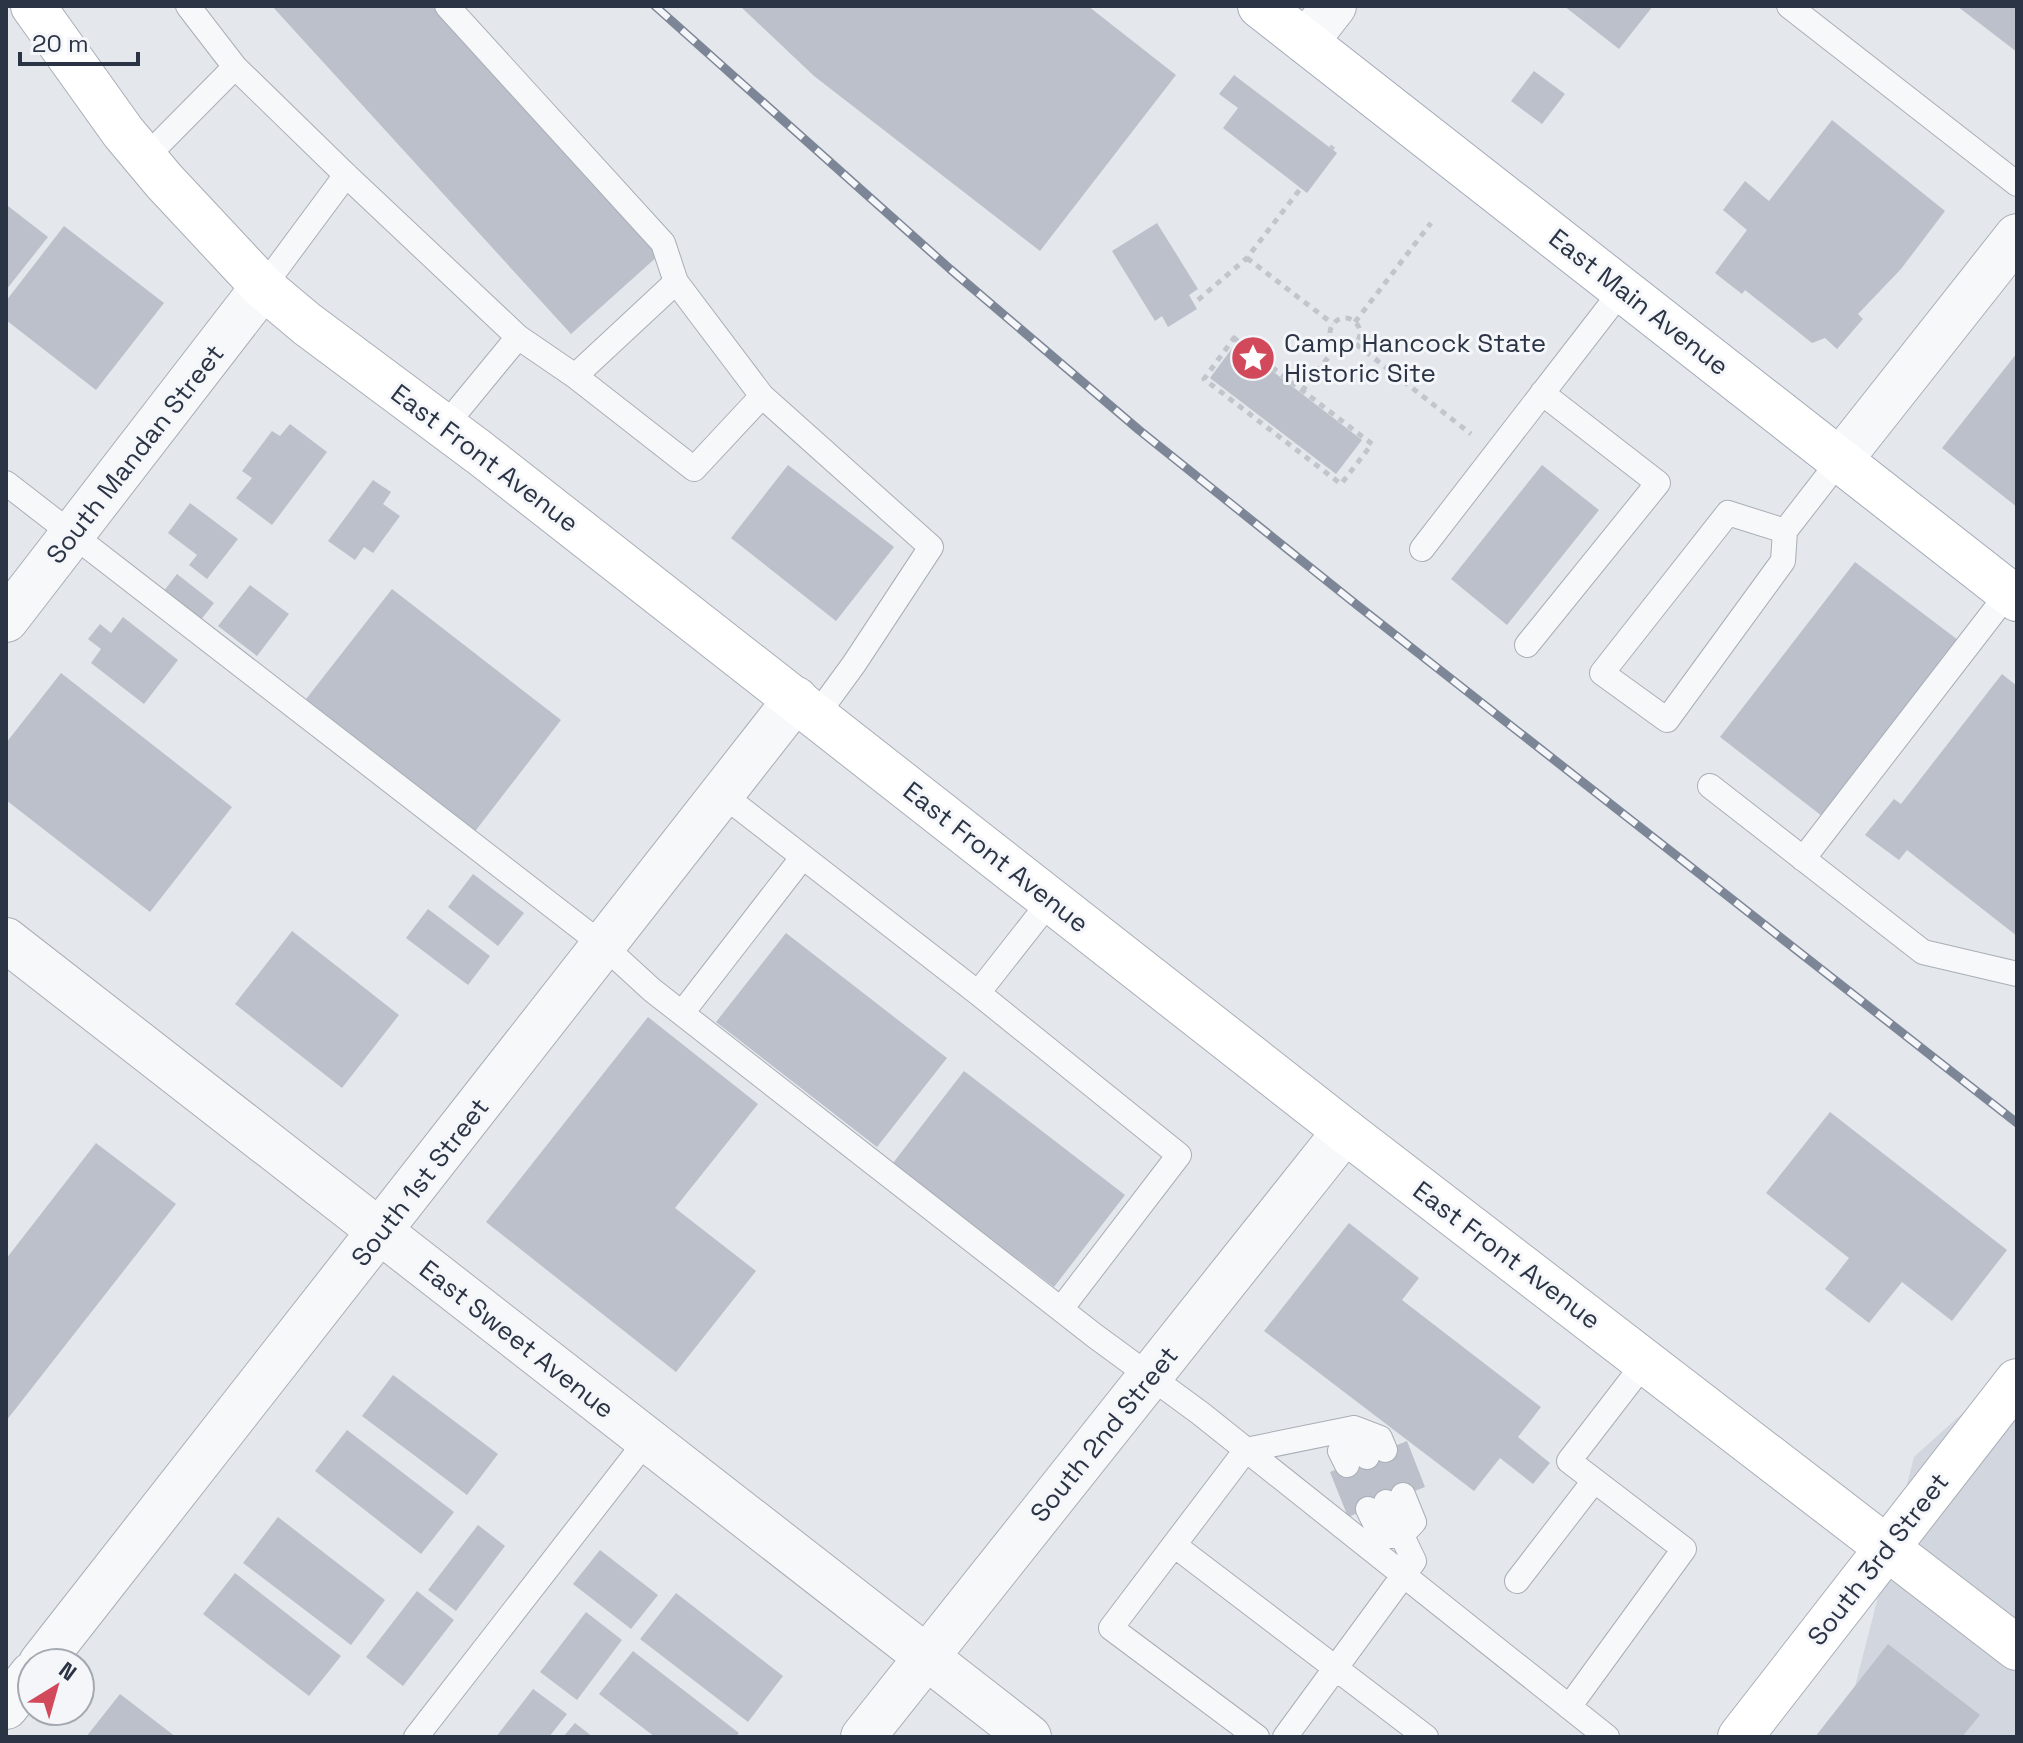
<svg xmlns="http://www.w3.org/2000/svg" width="2023" height="1743" font-family="'Space Grotesk',sans-serif">
  <style>
    .built { fill: #d2d6de }
    .building { fill: #bbc0ca }
    .lines { fill: none; stroke-linecap: round; stroke-linejoin: round }
    .lane-casing { stroke: #a9aeb7; stroke-width: 26 }
    .street-casing { stroke: #a9aeb7; stroke-width: 46 }
    .secondary-casing { stroke: #a9aeb7; stroke-width: 46 }
    .primary-casing { stroke: #a3abb8; stroke-width: 46 }
    .path { stroke: #c2c5cb; stroke-width: 5; stroke-dasharray: 6 6; stroke-linecap: butt }
    .lane { stroke: #f7f8fa; stroke-width: 24 }
    .street { stroke: #f7f8fa; stroke-width: 44 }
    .secondary { stroke: #fff; stroke-width: 44 }
    .primary { stroke: #fff; stroke-width: 44 }
    .rail-casing { stroke: #7d8696; stroke-width: 9 }
    .rail { stroke: #f4f6f9; stroke-width: 6; stroke-dasharray: 18; stroke-linecap: butt }
    .labels { text-anchor: middle; stroke-width: 6; stroke-linejoin: round; paint-order: stroke }
    .street-label { font-size: 26px; fill: #2b3445; stroke: #f4f6f9 }
    .poi-label { font-size: 26px; fill: #2b3445; stroke: #f4f6f9; text-anchor: start }
  </style>
  <rect width="100%" height="100%" fill="#e4e7ec"/>
  <path class="built" d="M2017 1364V1737H1842L1914 1457Z"/>
  <path class="building" d="M272 6H432L659 255 571 334Z
    M740 6H1088L1176 75 1040 251 814 76Z
    M1564 6H1653L1619 49Z
    M1957 6H2017V52Z
    M1534 71 1565 94 1542 124 1511 101Z
    M1234 75 1337 153 1307 193 1223 128 1238 108 1219 94Z
    M1832 120 1945 211 1901 269 1858 314 1863 319 1837 349 1825 338 1812 343 1745 290 1742 294 1715 273 1747 230 1723 210 1745 181 1769 201Z
    M8 206 48 237 6 290V209Z
    M1157 223 1198 289 1189 295 1197 309 1168 327 1162 316 1155 321 1112 251Z
    M64 226 164 303 96 390 6 320V301Z
    M1236 343 1362 440 1336 474 1210 378Z
    M2017 353V507L1942 448Z
    M290 424 327 452 272 525 236 498 252 478 242 471 272 431 280 436Z
    M788 465 894 547 836 621 731 538Z
    M1542 465 1599 510 1507 625 1451 579Z
    M373 480 391 492 383 504 400 516 373 553 364 547 355 560 328 541Z
    M190 503 238 539 207 579 189 565 197 555 168 533Z
    M1855 562 1958 640 1822 816 1720 737Z
    M177 574 214 603 200 621 163 592Z
    M250 585 289 614 257 656 218 626Z
    M392 589 561 720 473 834 303 703Z
    M123 617 178 660 144 704 91 663 101 649 88 639 100 624 111 633Z
    M61 673 232 807 150 912 6 800V743Z
    M2002 674 2017 686V936L1907 850 1899 860 1865 835 1894 799 1901 804Z
    M473 874 524 913 498 946 448 907Z
    M428 909 490 956 468 985 406 938Z
    M292 931 399 1015 342 1088 235 1004Z
    M786 933 947 1058 877 1147 716 1022Z
    M648 1017 758 1104 675 1208 756 1271 676 1372 486 1222Z
    M964 1071 1125 1195 1054 1287 893 1163Z
    M1830 1112 2007 1250 1952 1321 1902 1282 1869 1323 1825 1289 1849 1258 1766 1193Z
    M96 1143 176 1204 6 1421V1259Z
    M1349 1223 1419 1278 1402 1300 1541 1407 1518 1437 1550 1463 1533 1484 1500 1458 1474 1491 1264 1331Z
    M393 1375 498 1454 467 1495 362 1416Z
    M347 1430 454 1512 421 1554 315 1471Z
    M1407 1441 1425 1487 1348 1517 1330 1472Z
    M278 1517 385 1600 351 1645 243 1563Z
    M478 1525 505 1546 456 1611 428 1590Z
    M600 1550 658 1595 631 1629 573 1584Z
    M235 1573 341 1656 309 1696 203 1614Z
    M417 1591 454 1620 403 1686 366 1657Z
    M676 1593 783 1676 748 1722 640 1639Z
    M586 1612 622 1640 577 1700 540 1672Z
    M1888 1644 1980 1715 1962 1737H1815Z
    M633 1651 739 1733 736 1737H655L599 1694Z
    M533 1689 567 1714 549 1737H496Z
    M120 1694 176 1737H86Z
    M575 1723 593 1737H563Z"/>
  <g class="lines">
    <g class="lane-casing">
      <path id="lane" d="M188 6 235 67 346 175 518 337 575 376 676 282 762 396 931 547 854 664 816 716
        M447 6 663 243 676 282
        M1789 6 2017 184
        M145 158 235 67
        M263 287 346 175
        M575 376 694 469 762 396
        M444 427 518 337
        M6 483 604 946 652 990 1095 1336 1200 1413 1607 1737
        M1785 531 1728 513 1602 673 1667 720 1783 561 1785 531 1840 460
        M1422 549 1623 289
        M1527 645 1658 483 1542 393
        M1710 786 1923 952 2017 974
        M722 794 978 993 1179 1155 1061 1309
        M1803 859 2009 592
        M978 993 1051 900
        M682 1013 802 858
        M1354 1428 1367 1457
        M1347 1465 1340 1451 1354 1428
        M1368 1509 1381 1536H1401L1414 1522 1403 1495
        M1174 1545 1426 1737
        M1517 1581 1594 1481
        M1569 1707 1684 1549 1569 1461 1646 1361
        M416 1737 647 1440
        M1257 1737 1111 1628 1246 1450 1354 1428 1380 1438 1385 1450
        M1285 1737 1414 1561 1386 1502"/>
    </g>
    <g class="street-casing">
      <path id="street" d="M1306 42 1334 6
        M1840 460 2017 236
        M6 620 263 287
        M6 940 1029 1737
        M41 1663 796 699
        M6 1707 32 1674
        M863 1737 1345 1131"/>
    </g>
    <g class="secondary-casing">
      <path id="secondary" d="M33 6 123 132 164 181 263 287 307 324 480 453 1345 1131 2017 1648
        M1740 1737 2017 1381"/>
    </g>
    <g class="primary-casing">
      <path id="primary" d="M1260 6 2017 599"/>
    </g>
    <path class="path" d="M1331 149 1333 146
      M1247 258 1333 324
      M1198 300 1247 258 1301 188
      M1330 333a15 15 0 1 1 30 0a15 15 0 1 1-30 0Z
      M1355 322 1431 223
      M1234 338 1372 444 1341 484 1204 379Z
      M1356 344 1471 434
      M1302 391 1337 346"/>
    <use href="#lane" class="lane"/>
    <use href="#street" class="street"/>
    <use href="#secondary" class="secondary"/>
    <use href="#primary" class="primary"/>
    <g class="rail-casing">
      <path id="rail" d="M655 6 950 269 1139 430 1357 605 2017 1123"/>
    </g>
    <use href="#rail" class="rail"/>
  </g>
  <defs>
    <g id="sight-disc" transform="scale(2.3)"><circle r="9.5" fill="#d1495b" stroke="#f4f6f9"/><path d="M0-6L1.8-2.2L6-1.7L2.9 1.2L3.7 5.4L0 3.3L-3.7 5.4L-2.9 1.2L-6-1.7L-1.8-2.2Z" fill="#fff"/></g>
  </defs>
  <g fill-rule="evenodd">
    <use href="#sight-disc" x="1253" y="358"/>
  </g>
  <g class="labels">
    <g class="street-label">
      <text transform="translate(1639 302) rotate(38)" y="9">East Main Avenue</text>
      <text transform="translate(135 454) rotate(-52)" y="9">South Mandan Street</text>
      <text transform="translate(485 458) rotate(37)" y="9">East Front Avenue</text>
      <text transform="translate(996 857) rotate(38)" y="9">East Front Avenue</text>
      <text transform="translate(420 1182) rotate(-52)" y="9">South 1st Street</text>
      <text transform="translate(1507 1255) rotate(37)" y="9">East Front Avenue</text>
      <text transform="translate(517 1339) rotate(38)" y="9">East Sweet Avenue</text>
      <text transform="translate(1104 1434) rotate(-51)" y="9">South 2nd Street</text>
      <text transform="translate(1878 1559) rotate(-52)" y="9">South 3rd Street</text>
    </g>
    <g class="poi-label">
      <text x="1284" y="352">Camp Hancock State<tspan x="1284" dy="30">Historic Site</tspan></text>
    </g>
  </g>
  <rect width="2023" height="1743" fill="none" stroke="#2b3445" stroke-width="16"/>
  <g transform="translate(56 1687) rotate(37)"><circle r="38" fill="#f4f6f9" stroke="#a4a8b1" stroke-width="2"/>
  <path d="M0-6L14 30L0 20L-14 30Z" fill="#d1495b"/>
  <text y="-12" font-size="22" font-weight="bold" text-anchor="middle" fill="#2b3445">N</text>
  </g>
  <path d="M20 52v12h118v-12" fill="none" stroke="#2b3445" stroke-width="4"/>
  <text x="32" y="52" font-size="24" fill="#2b3445" stroke="#f4f6f9" stroke-width="6" paint-order="stroke">20 m</text>
</svg>
